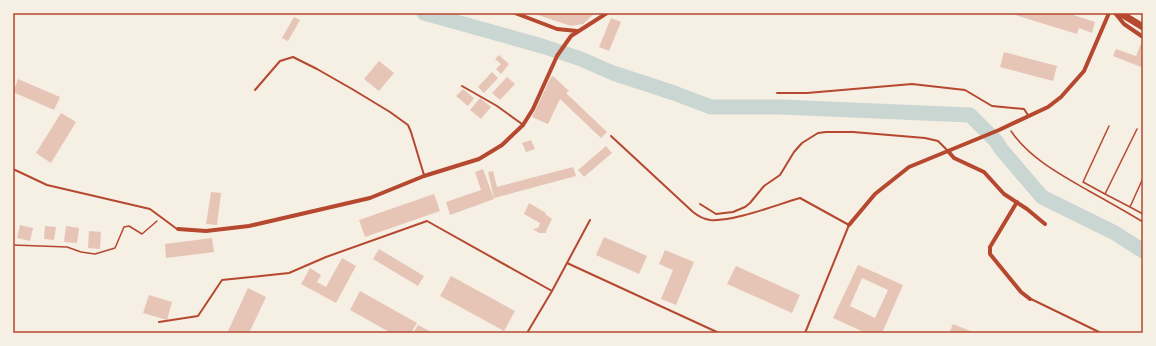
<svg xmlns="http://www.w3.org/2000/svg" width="1156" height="346" font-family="Barlow,sans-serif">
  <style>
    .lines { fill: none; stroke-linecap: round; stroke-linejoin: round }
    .river { stroke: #c9d6d2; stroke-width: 15 }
    .building { fill: #e6c5b7; fill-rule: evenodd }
    .path { stroke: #b5482f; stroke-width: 1.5 }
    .service { stroke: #b5482f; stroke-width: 2 }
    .minor { stroke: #b5482f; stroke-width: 4 }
    .trunk { stroke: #b5482f; stroke-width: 7 }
    .neatline { fill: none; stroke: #b5482f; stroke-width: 1.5 }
  </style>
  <rect width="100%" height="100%" fill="#f6efe4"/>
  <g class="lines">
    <path class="river" d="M424 13 542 46 581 59 613 73 674 93 711 107H781L970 115 996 141 1001 149 1042 197 1115 233 1143 251"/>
  </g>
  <path class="building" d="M532 13H595L583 24 571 26Z
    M1009 13H1067L1095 22 1092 33 1079 28 1077 34Z
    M294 17 300 20 288 41 282 38Z
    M611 18 621 22 609 51 599 47Z
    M1143 38V62L1141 67 1113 56 1116 49 1136 56Z
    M1004 52 1057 66 1053 81 1000 67Z
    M499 55 509 64 501 74 496 69 501 64 495 59Z
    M379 61 394 73 379 91 364 79Z
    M492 72 498 78 484 93 478 87Z
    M553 76 569 91 566 93 607 132 601 138 560 99 548 124 532 117 551 77Z
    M507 77 515 84 500 100 492 93Z
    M18 79 60 97 54 110 13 92Z
    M463 89 474 98 468 106 456 96Z
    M480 98 491 107 481 119 470 110Z
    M61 113 76 122 51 163 36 153Z
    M531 140 535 149 526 152 522 143Z
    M606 146 612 153 584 177 578 170Z
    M573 167 576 176 494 198 488 172 493 171 497 187Z
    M483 169 494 199 450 215 446 202 481 190 475 172Z
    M211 192 221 193 217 225 206 224Z
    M434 194 440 211 365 237 359 220Z
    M529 203 546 213 545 214 552 219 547 229 546 233H539L533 229 538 228 540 223 524 214Z
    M20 225 33 228 30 241 17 238Z
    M45 226 56 227 54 240 44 239Z
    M66 226 79 228 77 243 64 242Z
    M89 231 101 232 100 249 88 248Z
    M604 237 647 256 639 274 596 255Z
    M212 238 214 252 166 258 165 244Z
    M379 249 424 276 418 286 373 259Z
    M665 250 694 262 676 305 661 299 673 270 659 264Z
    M342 258 356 266 336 303 301 284 310 268 321 275 317 282 326 287Z
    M858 265 903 285 882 333H866L833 318ZM862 278 888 290 875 318 850 306Z
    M736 266 800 295 792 313 727 284Z
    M451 276 515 311 504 331 440 296Z
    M248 288 266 297 249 333H231L228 331Z
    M360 291 417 323 411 333H391L350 310Z
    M149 295 172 302 167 320 143 313Z
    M953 324 975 333H949Z
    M418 325 433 333H413Z"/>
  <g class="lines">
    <path class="path" d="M1011 131C1029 158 1061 175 1089 191 1107 201 1125 211 1143 222
      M1143 178 1130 207 1143 214
      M1105 194 1083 182 1109 126
      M1130 207 1105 194 1137 129
      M13 245 67 247 81 252 95 254 115 248 124 227 129 226 142 234 157 221"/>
    <path class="service" d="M462 86 497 106 522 124
      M255 90 280 61 293 57 317 69 352 89 390 112 408 125 411 132 424 175
      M777 93H807L912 84 965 90 992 106 1024 109 1028 115
      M611 136 693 212C698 216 703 219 710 220 733 222 776 205 800 198L849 225 805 333
      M13 169 47 185 150 209 177 229
      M700 204 716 214 733 212 745 207 750 203 764 186 780 175 794 152 802 143 818 133 826 132H853L925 138 938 141 947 150
      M567 263 719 333
      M1031 299 1101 333
      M159 322 198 316 222 280 289 273 326 257 427 221 552 291
      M527 333 552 291 590 220
      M1142 333H1143"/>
    <path class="minor" d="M515 13 557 29 577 31
      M1115 13 1124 24 1143 37
      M948 151 954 158 984 172 1004 194 1027 209 1045 224
      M1017 202 990 247V254L1021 292 1030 299
      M849 225 875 194 909 167 999 130 1048 107 1061 97 1084 71 1109 13
      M178 229 206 231 249 226 370 198 424 176 479 159 502 145 523 125 533 109 557 56 571 36 607 13"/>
    <path class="trunk" d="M1120 13 1143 27"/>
  </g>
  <rect width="1156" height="346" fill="none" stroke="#f6efe4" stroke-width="28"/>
  <rect x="14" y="14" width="1128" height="318" class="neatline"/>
</svg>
